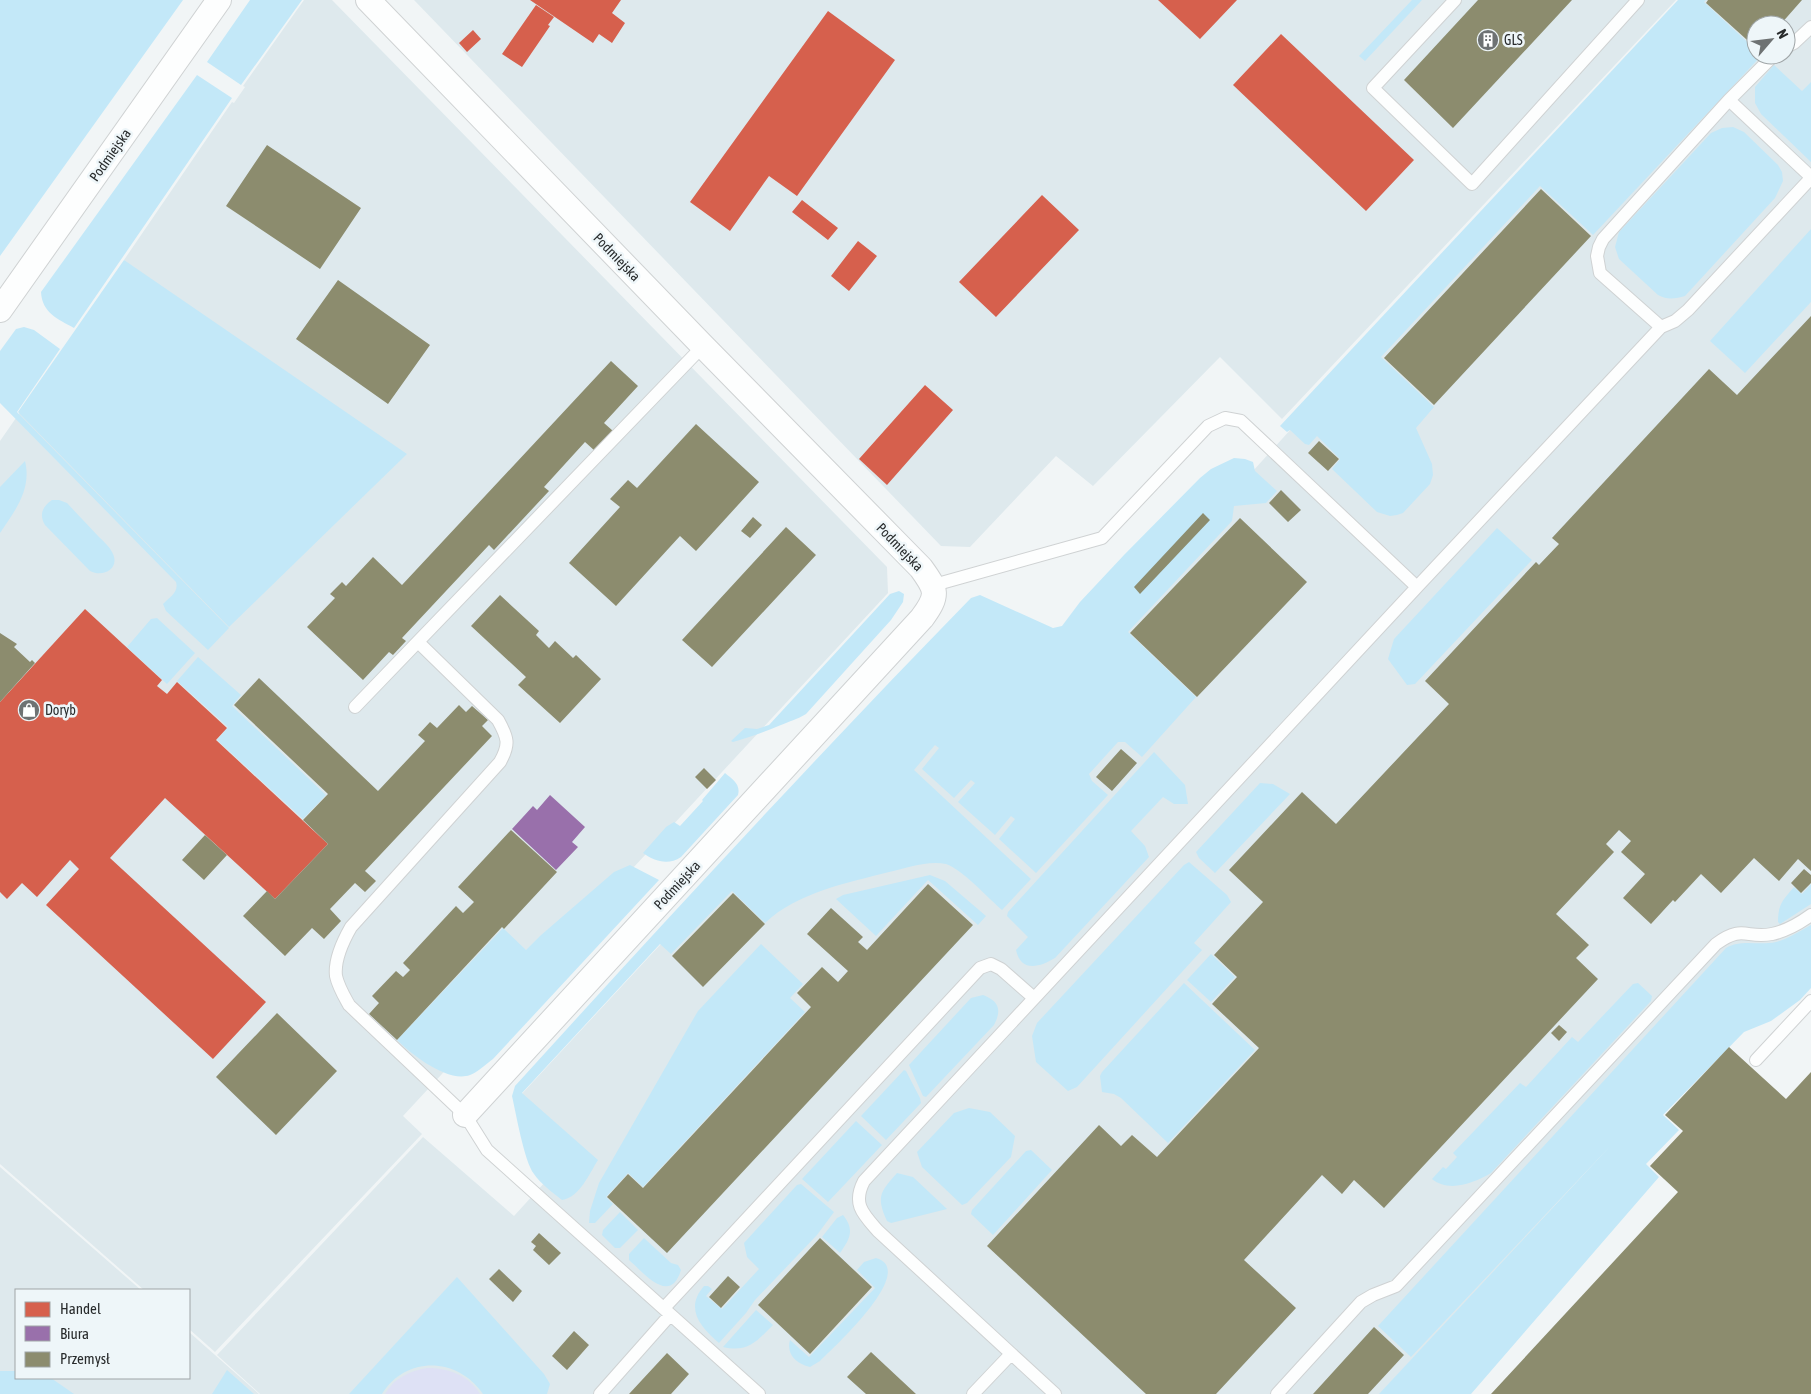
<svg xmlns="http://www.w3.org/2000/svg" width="1811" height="1394" font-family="'Asap Condensed',sans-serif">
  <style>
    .built { fill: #dee9ed; fill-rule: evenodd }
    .green { fill: #c3e8f8 }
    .water { fill: #dee1f5 }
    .shops { fill: #d6604d }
    .offices { fill: #9970ab }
    .industry { fill: #8c8c6e }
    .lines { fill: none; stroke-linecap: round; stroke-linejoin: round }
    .service-casing { stroke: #cfd2d3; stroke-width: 14 }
    .minor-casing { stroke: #cfd2d3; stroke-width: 26 }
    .service { stroke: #fdfefe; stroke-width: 12 }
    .minor { stroke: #fdfefe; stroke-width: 24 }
    .labels { text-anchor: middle; stroke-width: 5; stroke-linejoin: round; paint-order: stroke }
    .poi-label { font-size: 14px; fill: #282b2c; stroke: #eef6f9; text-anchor: start }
    .street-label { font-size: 14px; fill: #282b2c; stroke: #eef6f9 }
  </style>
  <rect width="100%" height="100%" fill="#f1f5f6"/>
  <path class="built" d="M304 0H332L887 567 888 593 403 1116 422 1134 215 1352 189 1329V1290H144L0 1164V441L125 261 124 260 232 102 234 103 245 87 243 86Z
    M414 0H1676L1282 419 1220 357 1093 486 1056 456 970 547 941 546Z
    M1680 0H1811V929L1380 1394H260L217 1355 423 1137 514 1216 576 1148 519 1097 981 599 1067 638 1233 493ZM1756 25H1786V55H1756Z
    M0 1167 141 1290H16V1378H189V1332L259 1394H0Z"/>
  <path class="green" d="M0 0H183L0 256Z
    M250 0H302L241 85 207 62Z
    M1412 0H1422L1365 61 1359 56Z
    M1678 0H1706L1704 2 1756 50V55H1762L1593 235 1540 186 1381 357 1434 407 1416 428 1432 464 1433 475 1430 484 1403 513 1397 515 1390 516 1377 512 1332 469 1340 459 1317 436 1309 445 1305 444 1290 430 1287 432 1280 426Z
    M1774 65 1802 91 1811 82V162L1761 114 1755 103V87Z
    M197 75 232 98 74 328C58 319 42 313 41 292Z
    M1733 127 1744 132 1778 165 1782 172 1783 181 1775 198 1685 296C1675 299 1667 300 1658 295L1619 259 1615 247 1619 232 1711 133 1722 128Z
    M1811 229V302L1745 373 1710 341Z
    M124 260 407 454 229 627 18 412Z
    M24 327 34 330 60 349 17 412 229 628 208 650 166 611 163 604C170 597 179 592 176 582L0 403V351L16 329Z
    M1234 458 1245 459 1253 462 1255 471 1277 491 1266 503 1234 506 1232 521 1128 632 1196 697 1142 757 1125 742H1118L1089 774 1092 781 1108 795 1036 873 999 839 1015 819 1011 816 995 835 958 802 975 783 971 780 954 798 922 769 939 748 935 745 914 770 1031 879 1002 910C989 899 962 869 946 864 928 860 907 868 889 872 847 883 798 892 765 923L732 891 671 954 660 944 522 1093 598 1160C589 1174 580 1197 562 1200 552 1192 541 1184 534 1174 524 1161 516 1113 512 1096L515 1086C665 921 816 757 971 598L980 595 1053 628 1062 626 1080 602 1124 555 1200 478 1211 469Z
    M25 461C32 489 15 511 0 533V487Z
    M52 500H59L67 503C78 515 89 526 99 537 104 542 109 546 112 552 121 568 104 578 90 571L45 525C39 515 42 507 52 500Z
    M1497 528 1532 560 1415 684 1407 685 1388 659 1394 639Z
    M899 591 904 594 903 602 891 620 806 714C796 720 790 721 781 725 764 732 751 737 733 742L731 741 745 728 757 729 769 725 890 594Z
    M157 618 195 653 167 684 127 647 151 619Z
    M198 657 241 695 232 706 326 795 303 819 217 740 228 727 177 681Z
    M1154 752 1185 785 1188 804H1174L1163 797 1131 831 1145 846 1149 857 1055 958C1040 967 1021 973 1016 950L1028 937 1007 916 1008 912Z
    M725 773C732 779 741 784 738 795L681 857C668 866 654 861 643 853L666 827 674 822 680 826 703 801 702 800Z
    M1260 783 1273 784 1290 794 1215 873 1199 858 1196 852Z
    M1189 862 1227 895 1231 902 1194 943 1202 950 1077 1087 1068 1091 1036 1062 1032 1036 1037 1023 1184 865Z
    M630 865 659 880 493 1059C486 1064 478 1072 470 1075 448 1083 412 1055 397 1040L503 928 526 950 540 936 614 872Z
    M930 875 945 881 986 916 978 925 928 880 876 936 836 899 843 895Z
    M1811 884V904L1780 924 1778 922C1778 904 1783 900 1794 887L1802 894Z
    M1811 925V988L1800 1000 1771 1021 1744 1032 1663 1115 1679 1130 1646 1164 1659 1177 1471 1394H1379L1613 1143 1411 1357 1378 1326 1726 948C1741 939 1759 946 1776 942 1788 939 1800 931 1811 925Z
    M761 944 803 984 790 998 805 1012 643 1187 628 1173 606 1197 613 1204 595 1223H589L590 1211 599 1183 691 1023 698 1011Z
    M1211 954 1235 977 1211 1002 1187 980Z
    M1184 983 1255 1050 1168 1143 1121 1098 1114 1094 1102 1092 1100 1076 1102 1072Z
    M1638 983 1652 996 1651 1001 1491 1173C1474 1183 1449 1193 1432 1179L1443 1167 1446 1169 1457 1157 1453 1153 1520 1083 1526 1087 1572 1037 1578 1042 1633 984Z
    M983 995C999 1001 1002 1010 994 1025L926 1097 923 1096 909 1065 971 998Z
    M904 1070 906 1071 920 1098 921 1103 886 1140 861 1116Z
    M969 1108 990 1112 1015 1136 1011 1157 967 1203 962 1205 922 1167 917 1152 954 1113Z
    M856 1121 882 1145 828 1202 802 1179Z
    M1031 1150 1052 1170 993 1235 971 1214 972 1210 1026 1151Z
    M897 1173 913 1177 947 1209 891 1223 887 1221C876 1197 880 1192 897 1173Z
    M801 1184 834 1212 817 1235 755 1300 746 1313 719 1343C701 1327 684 1309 704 1286H708L712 1289 706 1296 722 1309 759 1269 747 1257 744 1243 797 1185Z
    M620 1212 638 1230 620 1248H615L602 1235 603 1230Z
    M843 1215C855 1230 850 1239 840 1253L822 1237 837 1218Z
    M644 1238 671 1263 678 1265 681 1270C670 1306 644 1273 629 1260V1254Z
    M876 1258C919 1270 832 1349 820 1361L810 1367C796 1364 786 1354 790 1340L809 1357 875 1288 857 1270 864 1262Z
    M457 1277 544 1374 550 1384 547 1394H483C458 1357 406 1355 382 1394H349Z
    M756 1310 773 1325C757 1341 748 1353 723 1347Z
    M227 1370 254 1394H212Z
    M0 1371H16V1378H51L74 1394H0Z"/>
  <path class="water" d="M427 1368C449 1368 468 1375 480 1394H385C394 1378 410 1371 427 1368Z"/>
  <path class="shops" d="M530 0H621L612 13 625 23 612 43 599 34 593 43Z
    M1158 0H1237L1200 39Z
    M536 5 554 17 548 25 550 26 522 67 502 54Z
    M828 11 895 60 797 196 769 176 730 231 690 202Z
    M473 30 481 39 467 52 459 43Z
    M1281 34 1414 160 1366 211 1233 85Z
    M1042 195 1079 230 996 317 959 282Z
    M802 200 838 228 828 240 792 212Z
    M858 241 877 256 849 291 831 276Z
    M925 385 953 410 887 485 859 459Z
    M85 609 162 680 157 686 167 694 177 682 227 728 216 740 328 844 275 899 165 798 110 858 266 1002 213 1059 46 905 79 869 70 860 37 897 22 883 7 899 0 892V702Z"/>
  <path class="offices" d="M550 795 585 827 572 842 578 847 556 870 512 829 533 806 537 810Z"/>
  <path class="industry" d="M1478 0H1572L1453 128 1404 80Z
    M1708 0H1802L1780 25H1756V48L1706 3Z
    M267 145 361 208 320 269 226 206Z
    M1541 189 1591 236 1434 405 1384 358Z
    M338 280 430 345 388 404 296 339Z
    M1811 316V871L1798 859 1779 881 1754 858 1721 893 1701 874 1675 902 1673 900 1651 924 1623 898 1645 874 1621 852 1631 841 1619 830 1606 844 1614 852 1556 914 1589 945 1576 958 1598 979 1384 1208 1354 1180 1342 1194 1322 1175 1244 1260 1296 1308 1216 1394H1146L987 1246 1099 1125 1121 1146 1132 1135 1157 1157 1259 1048 1212 1004 1237 977 1214 955 1263 902 1229 870 1302 792 1336 824 1449 704 1425 681 1536 562 1539 565 1559 544 1552 538 1709 369 1737 395Z
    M611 361 638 386 604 423 613 431 595 451 585 442 544 487 549 491 494 550 489 545 402 638 406 641 393 655 389 652 363 680 307 627 335 598 330 594 342 582 346 586 373 557 402 585Z
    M696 424 759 482 696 551 680 536 616 606 569 563 620 507 610 499 628 480 637 488Z
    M1319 441 1339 459 1328 471 1308 453Z
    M1281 490 1301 510 1288 522 1269 503Z
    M1203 513 1210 520 1140 594 1134 587Z
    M753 517 762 525 750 538 741 531Z
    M1240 518 1307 582 1197 697 1130 633Z
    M786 527 816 555 712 667 682 640Z
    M500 595 539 631 536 635 549 648 555 641 573 658 576 655 601 679 560 723 518 685 526 677 471 626Z
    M0 633 17 644 14 647 30 662 32 660 35 663 0 702Z
    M259 678 378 791 425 741 418 735 430 722 437 728 459 705 466 712 472 706 488 720 482 726 492 736 365 871 376 881 365 892 355 883 330 909 341 921 324 939 312 928 285 956 243 916 267 891 275 899 328 844 303 820 328 794 234 705Z
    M1121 749 1137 763 1112 791 1096 777Z
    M704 768 716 780 707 789 695 777Z
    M511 830 557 872 504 929 502 927 397 1040 369 1014 379 1003 372 996 396 971 403 977 410 970 403 963 456 906 463 913 474 902 458 887Z
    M205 835 227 855 204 880 182 860Z
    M1804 869 1811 875V883L1801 893 1791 883Z
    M928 884 973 925 667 1253 607 1197 628 1174 643 1188 811 1007 797 993 822 967 838 982 848 971 807 934 831 908 863 937 858 942 867 950Z
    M733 893 765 924 703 987 672 956Z
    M277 1013 337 1071 276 1135 216 1077Z
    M1559 1025 1567 1032 1559 1041 1551 1033Z
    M1729 1047 1786 1099 1811 1072V1394H1491L1678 1192 1650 1166 1683 1131 1665 1115Z
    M539 1233 561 1253 549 1265 533 1250 536 1246 531 1242Z
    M820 1238 872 1287 810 1354 758 1305Z
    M499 1269 522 1291 513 1302 489 1279Z
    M728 1276 740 1287 721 1308 709 1297Z
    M1374 1327 1404 1355 1368 1394H1313Z
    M574 1331 589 1345 567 1370 552 1356Z
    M871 1352 916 1394H866L847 1377Z
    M667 1353 689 1374 671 1394H629Z"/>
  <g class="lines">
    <g class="service-casing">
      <path id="service" d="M1455 0 1373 88 1472 184 1638 0
        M1786 47 1794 43 1811 27
        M1774 55 1729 100 1603 239 1599 247 1597 256 1600 273 1661 327 1675 321 1688 310 1811 178
        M1729 100 1811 177
        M934 585 1102 538 1208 426 1225 418 1241 421 1417 587 1661 327
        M418 642 498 720C508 738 510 744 500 762L351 927C343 941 334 959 336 976 338 986 344 996 349 1005L465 1115 487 1150 759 1394
        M355 707 703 346
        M1756 1060 1811 1001
        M664 1308 980 968 991 964 1001 969 1034 998
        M600 1394 670 1315
        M973 1394 1011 1354
        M1055 1394 878 1231C863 1214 852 1204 864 1181L1417 587
        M1277 1394 1361 1302 1373 1295 1396 1286 1716 944C1743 924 1746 939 1772 934 1786 931 1800 923 1811 915"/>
    </g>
    <g class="minor-casing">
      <path id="minor" d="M368 0 703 346 921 568C937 590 939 595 922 618L465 1115
        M0 310 219 0"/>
    </g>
    <use href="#service" class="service"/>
    <use href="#minor" class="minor"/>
  </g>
  <defs>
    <g id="building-disc" transform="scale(1.125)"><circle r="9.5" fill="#6e7273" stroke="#eef6f9"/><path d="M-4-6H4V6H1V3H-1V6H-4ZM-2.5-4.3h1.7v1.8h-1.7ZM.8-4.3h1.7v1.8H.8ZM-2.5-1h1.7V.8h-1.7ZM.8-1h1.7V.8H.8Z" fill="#fff"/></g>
    <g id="shop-disc" transform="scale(1.125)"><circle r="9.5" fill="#6e7273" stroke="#eef6f9"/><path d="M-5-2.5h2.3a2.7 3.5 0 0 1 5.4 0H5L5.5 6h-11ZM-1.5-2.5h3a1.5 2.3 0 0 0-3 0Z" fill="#fff"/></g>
  </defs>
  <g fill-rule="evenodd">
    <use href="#building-disc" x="1488" y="40"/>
    <use href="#shop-disc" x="29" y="710"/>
  </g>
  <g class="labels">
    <g class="poi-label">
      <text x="1504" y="45">GLS</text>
      <text x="45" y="715">Doryb</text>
    </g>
    <g class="street-label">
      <text transform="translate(110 155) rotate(-55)" y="5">Podmiejska</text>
      <text transform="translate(617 257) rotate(46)" y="5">Podmiejska</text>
      <text transform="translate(900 547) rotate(46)" y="5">Podmiejska</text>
      <text transform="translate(677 885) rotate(-47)" y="5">Podmiejska</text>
    </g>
  </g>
  <rect x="15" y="1289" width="175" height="90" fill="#eef6f9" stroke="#9fa5a7"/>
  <rect x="25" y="1302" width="25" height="15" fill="#d6604d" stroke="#9fa5a7"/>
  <text x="60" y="1314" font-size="15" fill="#282b2c">Handel</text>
  <rect x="25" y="1326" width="25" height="15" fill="#9970ab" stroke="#9fa5a7"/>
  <text x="60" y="1339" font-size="15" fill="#282b2c">Biura</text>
  <rect x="25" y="1352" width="25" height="15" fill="#8c8c6e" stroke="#9fa5a7"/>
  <text x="60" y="1364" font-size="15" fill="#282b2c">Przemysł</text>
  <g transform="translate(1771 40) rotate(62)"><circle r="24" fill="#eef6f9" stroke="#9fa5a7"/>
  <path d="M0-4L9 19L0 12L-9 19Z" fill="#6e7273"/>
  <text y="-8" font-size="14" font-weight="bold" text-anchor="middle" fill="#282b2c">N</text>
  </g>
</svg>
